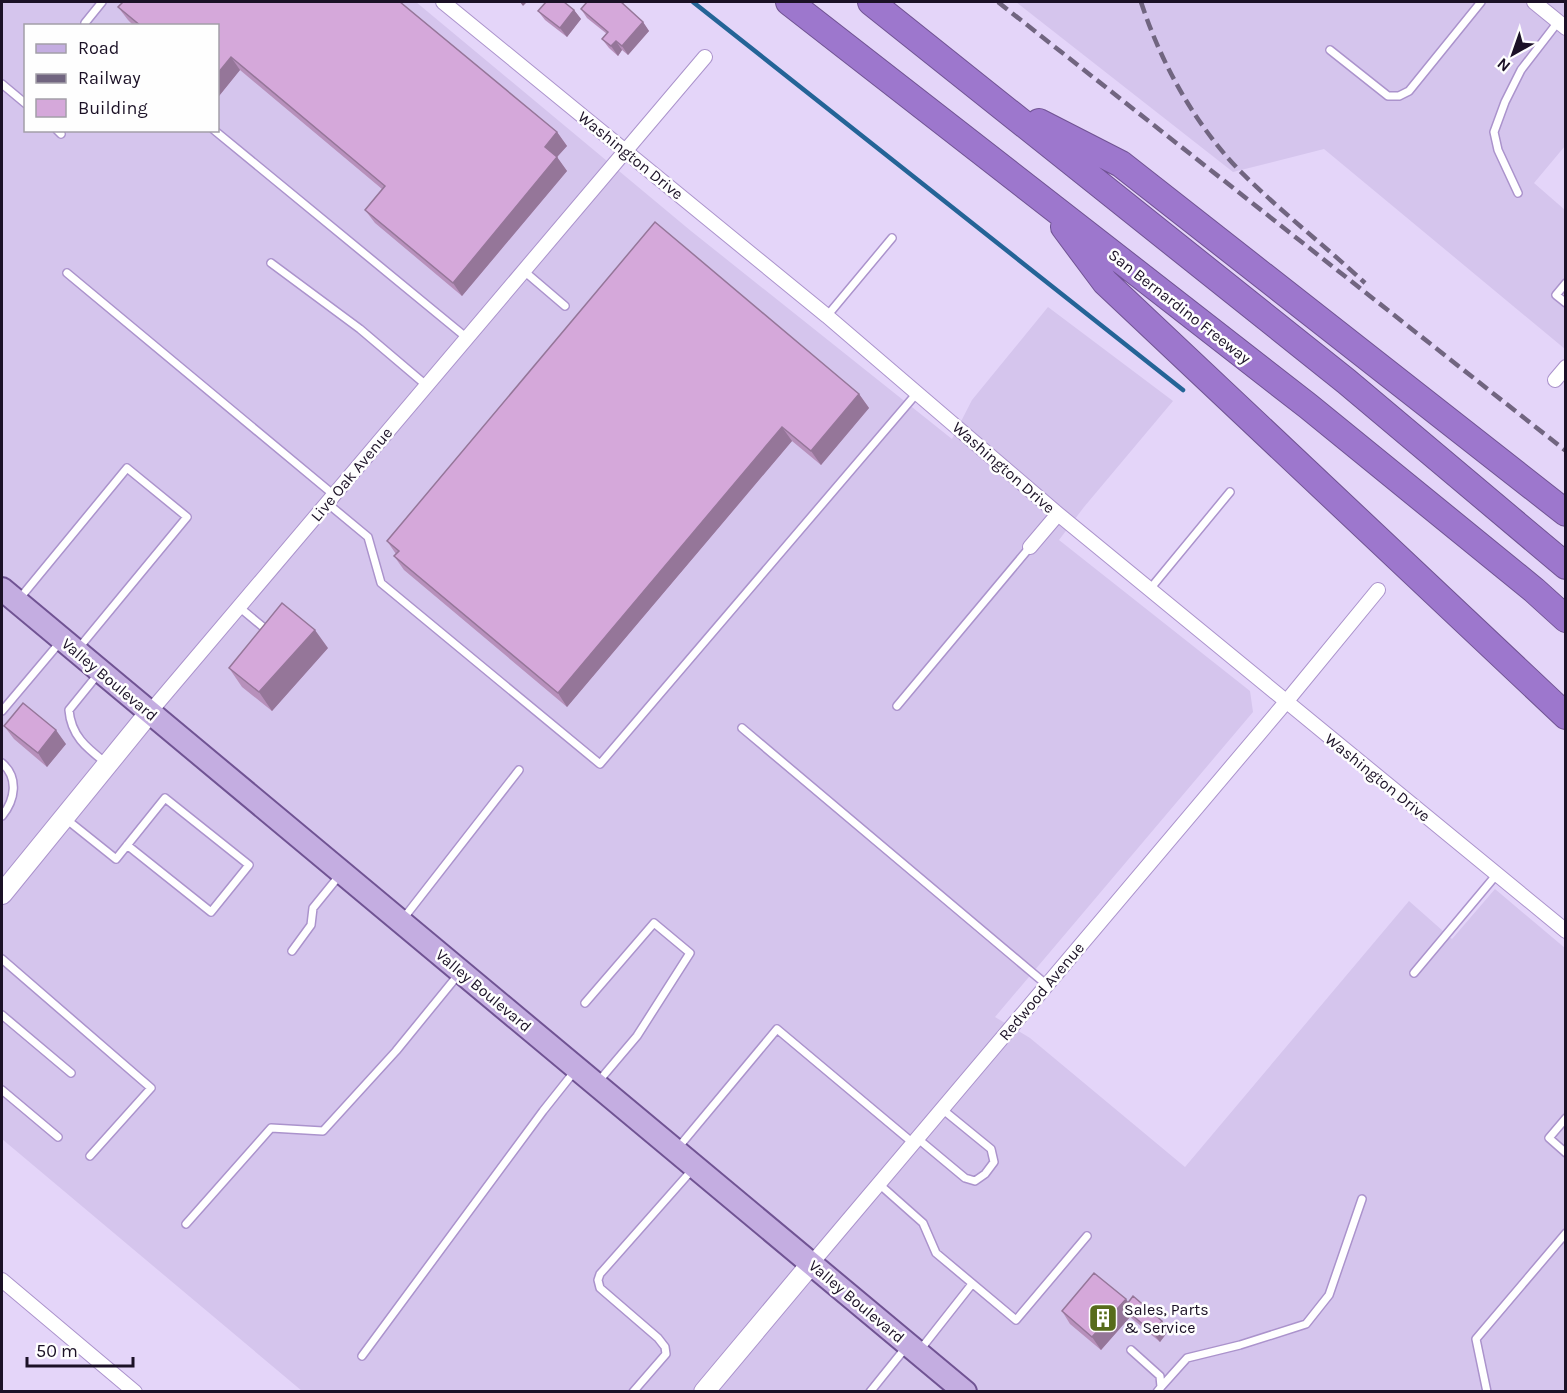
<svg xmlns="http://www.w3.org/2000/svg" width="1567" height="1393" font-family="Karla,sans-serif">
  <style>
    .built { fill: #d5c5ed; fill-rule: evenodd }
    .lines { fill: none; stroke-linecap: round; stroke-linejoin: round }
    .stream { stroke: #246497; stroke-width: 4.5 }
    .lane-casing { stroke: #ab93cc; stroke-width: 10 }
    .street-casing { stroke: #ab93cc; stroke-width: 16 }
    .secondary-casing { stroke: #ab93cc; stroke-width: 22 }
    .primary-casing { stroke: #705393; stroke-width: 26 }
    .highway-casing { stroke: #705393; stroke-width: 28 }
    .lane { stroke: #fff; stroke-width: 7 }
    .street { stroke: #fff; stroke-width: 14 }
    .secondary { stroke: #fff; stroke-width: 20 }
    .primary { stroke: #c4ade1; stroke-width: 22 }
    .highway { stroke: #9d77cd; stroke-width: 26 }
    .rail { stroke: #716580; stroke-width: 4.5; stroke-dasharray: 12 6; stroke-linecap: butt }
    .wall { fill: #b790bb }
    .shaded-wall { fill: #957699 }
    .building { fill: #d5a8da; stroke: #957699; stroke-width: 1.5 }
    .labels { text-anchor: middle; stroke-width: 5; stroke-linejoin: round; paint-order: stroke }
    .street-label { font-size: 16px; fill: #1b1126; stroke: #fefefe }
    .poi-label { font-size: 16px; fill: #1b1126; stroke: #fefefe; text-anchor: start }
  </style>
  <rect width="100%" height="100%" fill="#e4d5f9"/>
  <path class="built" d="M2 2H416L691 231 952 439 972 400 1048 307 1173 401 1084 507 1059 540 1250 691 1253 712 995 1017 1030 1038 1185 1167 1409 901 1452 939 1495 889 1565 948V1391H302L2 1139ZM26 26H218V130H26Z
    M1016 2H1565V146L1534 183 1565 210V349L1324 149 1233 172Z"/>
  <g class="lines">
    <path class="stream" d="M693 2 1183 390"/>
    <g class="lane-casing">
      <path id="lane" d="M85 23 102 2
        M1330 50 1388 96H1399L1409 91 1481 2
        M2 84 26 104
        M57 130 61 134
        M214 130 467 338
        M1518 193 1498 150 1494 132 1505 102 1521 70 1558 22
        M271 263 360 329 426 385
        M524 271 565 306
        M67 273 334 495
        M1566 283 1556 295 1566 303
        M827 316 892 238
        M327 503 368 537 381 583 600 764 917 393
        M1150 589 1230 492
        M20 598 127 468 187 517 78 649
        M239 607 269 632
        M99 673 69 710C71 736 87 748 106 763
        M897 706 1030 547
        M2 711 61 641
        M742 728 1047 985
        M2 763C19 778 15 800 2 816
        M66 819 116 859 165 798 249 865 211 912 127 845
        M403 919 519 770
        M292 951 311 925 313 908 339 876
        M2 959 151 1088 90 1156
        M1414 973 1497 874
        M585 1003 654 923 690 953 637 1036 598 1082
        M2 1015 71 1073
        M2 1090 58 1137
        M1566 1118 1549 1138 1566 1153
        M917 1138 965 1178 975 1181 985 1174 994 1162 991 1149 942 1109
        M677 1149 777 1029 913 1143
        M879 1184 923 1223 936 1253 1016 1320 1087 1236
        M186 1224 271 1128 323 1131 396 1051 458 975
        M920 1350 972 1284
        M1131 1350 1160 1376 1161 1387 1157 1392
        M362 1356 543 1111 574 1072
        M1161 1387 1187 1358 1240 1345 1306 1324 1329 1295 1362 1199
        M633 1392 666 1354 665 1347 658 1338 600 1288 598 1280 600 1274 692 1170
        M870 1392 907 1346
        M1487 1392 1476 1339 1566 1233"/>
    </g>
    <g class="street-casing">
      <path id="street" d="M443 2 827 316 1058 514 1566 931
        M1534 2 1566 28
        M1555 380 1566 367
        M1030 547 1058 514
        M150 712 705 57
        M812 1263 1286 702 1378 590
        M2 1280 135 1392"/>
    </g>
    <g class="secondary-casing">
      <path id="secondary" d="M2 894 150 712
        M704 1392 812 1263"/>
    </g>
    <g class="primary-casing">
      <path id="primary" d="M2 589 965 1392"/>
    </g>
    <g class="highway-casing">
      <path id="highway" d="M789 2 1308 406 1534 590 1566 619
        M871 2 1346 381 1566 566
        M1039 122 1121 164 1566 513
        M1064 227 1105 282 1566 716"/>
    </g>
    <use href="#lane" class="lane"/>
    <use href="#street" class="street"/>
    <use href="#secondary" class="secondary"/>
    <use href="#primary" class="primary"/>
    <use href="#highway" class="highway"/>
    <path class="rail" d="M998 2 1566 451
      M1141 2C1161 63 1194 123 1239 170 1279 210 1324 245 1365 283"/>
  </g>
  <path class="wall" d="M123 2H400L557 132 567 146 557 157 567 171 462 296 375 223 365 210 382 189 240 70 219 96 218 95V26H134L128 20 118 7Z
    M587 2H625L623 4 643 22 649 31 628 55 622 50 618 56 609 48 602 39 607 34 587 18 581 9Z
    M574 10 581 19 567 37 545 20 538 11Z
    M859 394 869 408 821 465 792 441 567 707 404 570 394 556 396 554 387 541Z
    M328 648 272 711 242 687 229 668Z
    M4 726 66 744 47 767 14 739Z
    M1128 1302 1162 1321 1169 1330 1160 1342 1130 1317 1101 1350 1070 1324 1062 1311Z"/>
  <path class="shaded-wall" d="M520 2H527L523 6Z
    M574 10 581 19 567 37 560 28Z
    M643 22 649 31 628 55 622 46Z
    M616 41 622 50 618 56 611 46Z
    M231 57 240 70 219 96 218 95V73Z
    M557 132 567 146 557 157 567 171 462 296 453 283 545 147Z
    M859 394 869 408 821 465 811 451Z
    M782 427 792 441 567 707 558 693Z
    M315 630 328 648 272 711 259 692Z
    M56 730 66 744 47 767 38 753Z
    M1126 1299 1135 1311 1124 1308 1130 1317 1101 1350 1092 1337Z
    M1162 1321 1169 1330 1160 1342 1153 1333Z"/>
  <path class="building" d="M123 2H400L557 132 545 147 557 157 453 283 365 210 385 186 231 57 218 73V26H141L118 7Z
    M546 2H564L574 10 560 28 538 11Z
    M587 2H621L643 22 622 46 616 41 611 46 602 39 608 32 581 9Z
    M655 222 859 394 811 451 782 427 558 693 394 556 399 551 387 541Z
    M282 603 315 630 259 692 229 668Z
    M23 703 56 730 38 753 4 726Z
    M1094 1273 1126 1299 1092 1337 1062 1311Z
    M1133 1296 1162 1321 1153 1333 1124 1308Z"/>
  <defs>
    <g id="building-square" transform="scale(1.5)"><rect x="-9" y="-9" width="18" height="18" rx="4" fill="#576c1b" stroke="#fefefe"/><path d="M-4-6H4V6H1V3H-1V6H-4ZM-2.5-4.3h1.7v1.8h-1.7ZM.8-4.3h1.7v1.8H.8ZM-2.5-1h1.7V.8h-1.7ZM.8-1h1.7V.8H.8Z" fill="#fff"/></g>
  </defs>
  <g fill-rule="evenodd">
    <use href="#building-square" x="1103" y="1318"/>
  </g>
  <g class="labels">
    <g class="street-label">
      <text transform="translate(631 155) rotate(39)" y="6">Washington Drive</text>
      <text transform="translate(1180 306) rotate(38)" y="6">San Bernardino Freeway</text>
      <text transform="translate(1004 467) rotate(41)" y="6">Washington Drive</text>
      <text transform="translate(351 474) rotate(-50)" y="6">Live Oak Avenue</text>
      <text transform="translate(110 679) rotate(40)" y="6">Valley Boulevard</text>
      <text transform="translate(1378 777) rotate(39)" y="6">Washington Drive</text>
      <text transform="translate(484 990) rotate(40)" y="6">Valley Boulevard</text>
      <text transform="translate(1041 991) rotate(-50)" y="6">Redwood Avenue</text>
      <text transform="translate(857 1301) rotate(40)" y="6">Valley Boulevard</text>
    </g>
    <g class="poi-label">
      <text x="1124" y="1315">Sales, Parts<tspan x="1124" dy="18">&amp; Service</tspan></text>
    </g>
  </g>
  <rect width="1567" height="1393" fill="none" stroke="#1b1126" stroke-width="6"/>
  <rect x="24" y="24" width="195" height="108" fill="#fefefe" stroke="#a39fa8" stroke-width="1.5"/>
  <rect x="36" y="44" width="30" height="9" fill="#c4ade1" stroke="#a39fa8" stroke-width="1.5"/>
  <text x="78" y="54" font-size="18" fill="#1b1126">Road</text>
  <rect x="36" y="74" width="30" height="9" fill="#716580" stroke="#a39fa8" stroke-width="1.5"/>
  <text x="78" y="84" font-size="18" fill="#1b1126">Railway</text>
  <rect x="36" y="99" width="30" height="18" fill="#d5a8da" stroke="#a39fa8" stroke-width="1.5"/>
  <text x="78" y="114" font-size="18" fill="#1b1126">Building</text>
  <g transform="translate(1513 54) rotate(220)" stroke="#fefefe" stroke-width="4.5" paint-order="stroke">
  <path d="M0-4.5L10 22L0 15L-10 22Z" fill="#1b1126"/>
  <text y="-9" font-size="16" font-weight="bold" text-anchor="middle" fill="#1b1126">N</text>
  </g>
  <path d="M27 1357v9h106v-9" fill="none" stroke="#1b1126" stroke-width="3"/>
  <text x="36" y="1357" font-size="18" fill="#1b1126" stroke="#fefefe" stroke-width="4.5" paint-order="stroke">50 m</text>
</svg>
